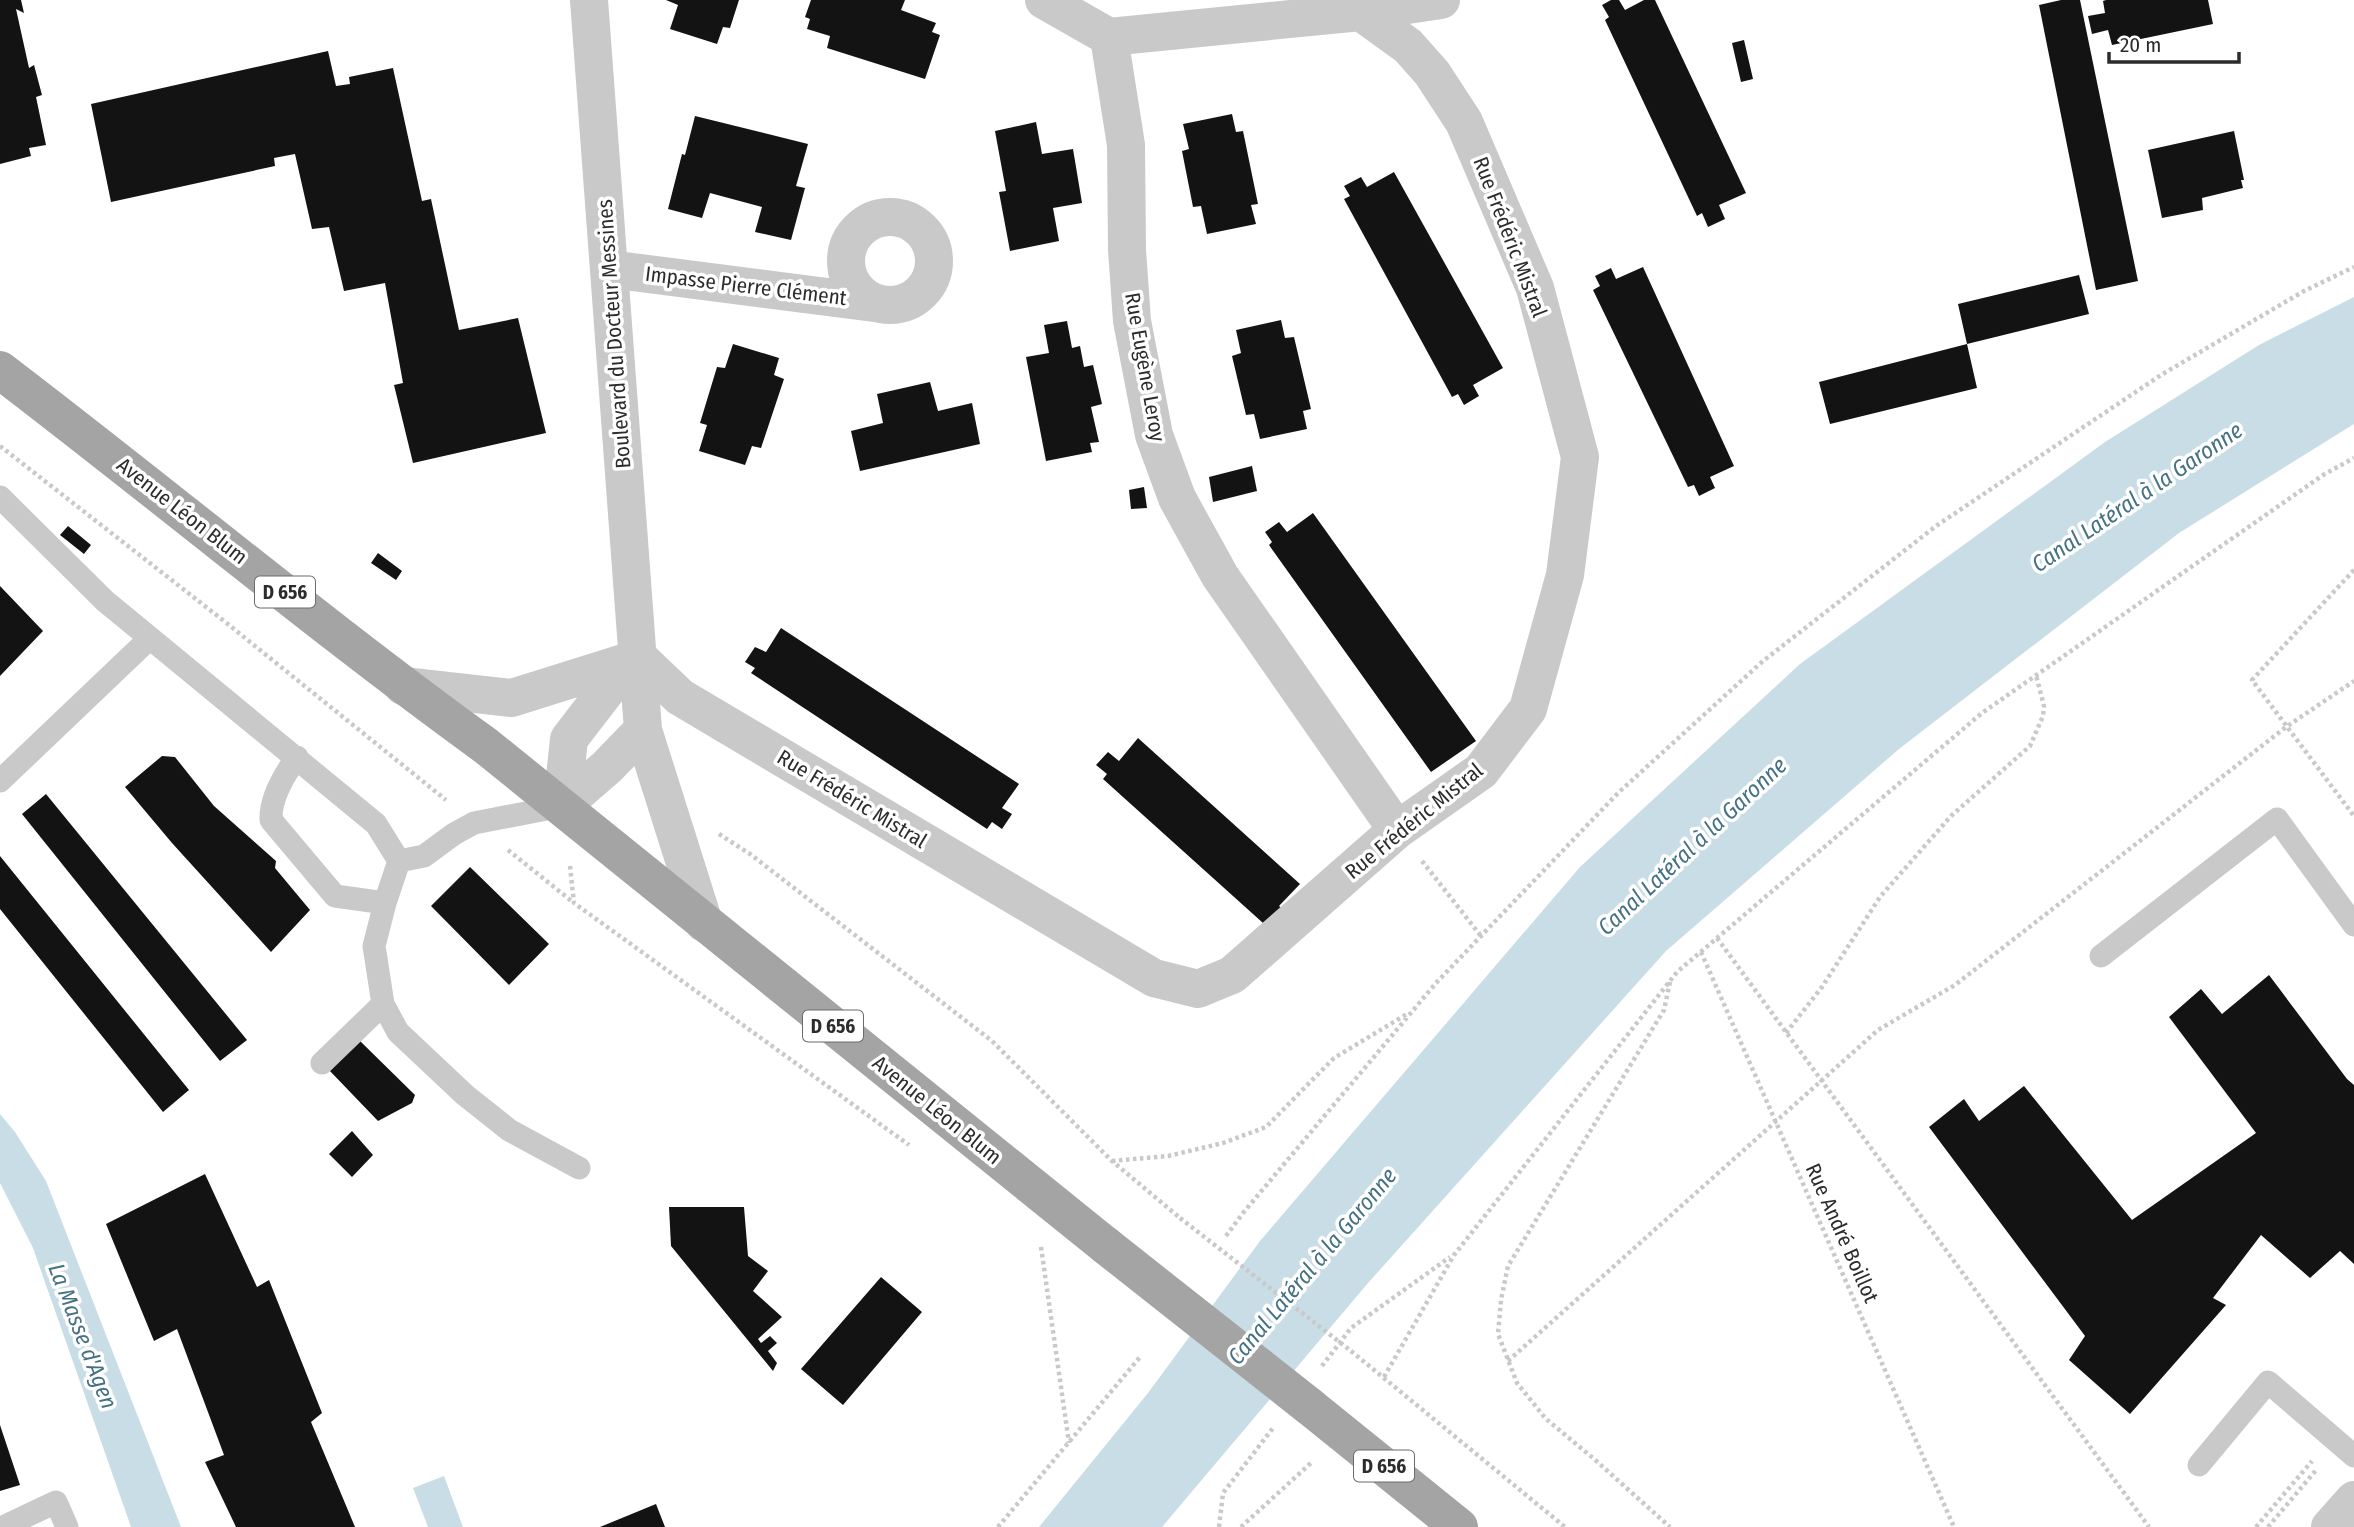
<svg xmlns="http://www.w3.org/2000/svg" width="2354" height="1527" font-family="'Fira Sans Condensed',sans-serif">
  <style>
    .water { fill: #c9dde6 }
    .building { fill: #131313 }
    .lines { fill: none; stroke-linecap: round; stroke-linejoin: round }
    .path { stroke: #c9c9c9; stroke-width: 4.5; stroke-dasharray: 3.5 3.5; stroke-linecap: butt }
    .lane { stroke: #c9c9c9; stroke-width: 23 }
    .street { stroke: #c9c9c9; stroke-width: 38 }
    .primary { stroke: #a4a4a4; stroke-width: 38 }
    .path-bridge { stroke: #c9c9c9; stroke-width: 4.5; stroke-dasharray: 3.5 3.5; stroke-linecap: butt }
    .primary-bridge { stroke: #a4a4a4; stroke-width: 38 }
    .labels { text-anchor: middle; stroke-width: 7; stroke-linejoin: round; paint-order: stroke }
    .shield { fill: #fff; stroke: #6b6b6b; stroke-width: 2 }
    .shield-label { font-size: 19px; font-weight: bold; fill: #2c2c2c }
    .street-label { font-size: 21px; fill: #2c2c2c; stroke: #fff }
    .water-label { font-size: 23px; font-style: italic; fill: #447183; stroke: #fff }
  </style>
  <rect width="100%" height="100%" fill="#fff"/>
  <path class="water" d="M2354 297V424L2179 533 1899 749 1666 951 1368 1283 1162 1527H1039L1148 1393 1260 1241 1580 867 1800 664 2105 442 2259 345Z
    M0 1114 15 1132 46 1181 181 1527H131L130 1524 33 1248 0 1183Z
    M444 1476 463 1527H428L413 1488Z"/>
  <path class="building" d="M0 0H21L24 13 16 9 29 68 34 65 42 95 36 97 46 145 29 148 31 156 0 164Z
    M666 0H739L730 28 723 27 717 44 670 29 678 5Z
    M811 0H905L901 10 936 23 932 32 940 35 925 79 827 48 830 36 807 29 810 19 805 17Z
    M1611 0H1619L1625 10 1644 0H1655L1746 193 1719 205 1725 219 1708 227 1702 213 1697 216 1605 20 1609 17 1602 5Z
    M2061 0H2080L2138 281 2096 290 2039 5Z
    M2106 0H2208L2213 24 2112 45 2108 30 2092 34 2088 16 2105 13 2103 1Z
    M1744 40 1753 79 1741 82 1732 43Z
    M328 51 336 86 350 84 349 77 393 68 422 201 431 199 459 330 518 318 546 433 413 463 394 385 403 383 385 283 344 291 329 227 312 229 295 154 274 158 275 166 111 202 91 104Z
    M1232 114 1236 132 1243 131 1258 204 1251 205 1256 224 1207 234 1201 206 1193 207 1182 151 1189 149 1183 124Z
    M695 116 808 144 796 186 805 188 791 240 755 232 762 207 710 193 702 218 668 209 682 154 685 155Z
    M1036 122 1042 154 1073 149 1082 203 1053 208 1059 241 1010 251 999 192 1006 191 995 131Z
    M2234 131 2244 180H2241L2243 188 2202 198 2203 210 2162 218 2148 150Z
    M1394 172 1503 368 1473 385 1479 396 1464 405 1458 394 1452 397 1344 199 1350 196 1344 186 1361 177 1367 187Z
    M1643 267 1734 466 1710 477 1715 488 1699 496 1694 485 1688 487 1593 290 1600 286 1595 276 1611 268 1616 279Z
    M2079 275 2089 314 1967 344 1958 304Z
    M1281 320 1285 338 1294 337 1311 409 1303 411 1307 429 1260 439 1254 414 1246 415 1232 356 1241 353 1236 330Z
    M1067 321 1072 348 1080 346 1084 367 1093 365 1102 404 1091 407 1099 442 1090 443 1092 452 1046 461 1026 357 1049 353 1044 325Z
    M733 344 779 358 774 375 784 379 761 448 752 446 745 465 699 451 707 425 700 423 717 367 725 368Z
    M1967 344 1977 388 1830 424 1819 382Z
    M930 382 938 411 972 403 980 444 860 471 851 431 883 423 877 394Z
    M1252 466 1257 491 1213 502 1209 477Z
    M1144 487 1147 508 1131 509 1129 490Z
    M1313 513 1476 741 1431 772 1269 545 1272 542 1265 532 1279 522 1287 532Z
    M68 526 91 545 84 554 60 535Z
    M378 553 402 571 396 580 371 563Z
    M0 586 43 631 0 676Z
    M781 628 1019 784 1002 808 1012 814 1002 829 992 822 987 829 751 673 755 668 745 662 755 647 766 652Z
    M1138 738 1300 884 1279 906 1287 912 1263 923 1103 779 1107 774 1096 765 1108 752 1119 761Z
    M162 756 175 757 214 806 276 861 275 868 310 910 271 952 172 843 125 787Z
    M46 794 247 1040 220 1061 22 814Z
    M0 856 189 1090 163 1112 0 909Z
    M470 867 549 944 509 985 431 906Z
    M2269 975 2347 1079 2354 1085V1264L2340 1251 2310 1278 2261 1235 2213 1298 2226 1305 2130 1414 2069 1360 2085 1336 1929 1127 1964 1099 1979 1121 2024 1086 2132 1220 2256 1133 2169 1017 2201 989 2222 1014Z
    M360 1041 415 1095 412 1103 378 1121 329 1070Z
    M352 1131 373 1155 352 1177 329 1154Z
    M205 1174 257 1287 269 1280 322 1413 311 1422 355 1527H236L205 1462 224 1455 177 1329 154 1341 106 1224Z
    M669 1207H744L748 1256 768 1271 753 1291 782 1317 758 1339 761 1343 770 1336 777 1343 768 1351 777 1363 773 1371 671 1246Z
    M881 1277 922 1312 843 1405 801 1369Z
    M0 1425 20 1485 0 1491Z
    M656 1504 665 1527H600Z"/>
  <g class="lines">
    <path class="path" d="M0 446 224 621 446 800
      M2354 570 2252 680 2354 816
      M719 834 750 854 992 1041 1112 1161 1180 1218
      M508 850 574 903
      M1422 861 1481 936
      M570 866 574 903 909 1145
      M1717 938 2149 1527
      M1701 952 1954 1527
      M1670 982 1664 1010 1508 1266 1501 1300 1498 1334 1517 1383 1546 1419 1593 1458 1670 1527
      M1786 1033 1822 987 1880 897 1951 816 2030 746 2043 716 2044 706 2036 675
      M1112 1161 1168 1156 1223 1143 1266 1127 1334 1058 1407 1014
      M1226 1236 1243 1213 1436 983 1618 793 1763 661 1936 526 2161 375 2304 291 2354 267
      M1041 1247 1069 1443
      M1351 1351 1565 1527
      M1508 1361 1878 1030 1955 985 2286 727 2354 681
      M1322 1366 1351 1328 1450 1257
      M1384 1377 1454 1255 1677 972 1982 713 2323 475 2354 458
      M998 1527 1140 1357
      M1219 1527 1223 1493 1273 1428
      M1241 1527 1312 1462
      M2256 1527 2312 1461
      M2268 1527 2317 1469"/>
    <path class="lane" d="M0 497 105 601 150 638
      M297 757C284 775 270 798 271 820L335 896 385 903
      M0 781 150 638 376 824 399 861 424 856 454 834 474 823 562 806
      M399 861 385 903 374 946 383 1004 398 1032 465 1095 509 1130 579 1168
      M2101 956 2277 819 2354 925
      M322 1063 383 1004
      M2199 1465 2268 1382 2354 1456
      M3 1527 56 1502 67 1527"/>
    <path class="street" d="M589 0 643 730 704 923
      M1044 0 1109 37 1126 145 1127 250 1132 321 1154 435 1177 498 1220 576 1397 830
      M1109 37 1361 12 1441 0
      M846 261a44 44 0 1 1 88 0a44 44 0 1 1-88 0Z
      M609 269 882 304
      M639 658 680 697 1154 978 1198 989 1232 975 1397 830 1481 771 1528 709 1565 575 1580 457 1535 288 1464 122 1432 73 1408 46 1361 12
      M403 686 512 698 639 658
      M562 806 569 739 629 661
      M562 806 607 767 643 730
      M2330 1527 2354 1500"/>
    <path class="primary" d="M0 370C163 494 320 626 486 746L1105 1245
      M1309 1406 1459 1527"/>
    <path class="path-bridge" d="M1180 1218 1351 1351"/>
    <path class="primary-bridge" d="M1105 1245 1309 1406"/>
  </g>
  <g class="labels">
    <g class="shield">
      <rect x="255" y="576.5" width="60" height="31" rx="5"/>
      <rect x="803" y="1010.5" width="60" height="31" rx="5"/>
      <rect x="1354" y="1450.5" width="60" height="31" rx="5"/>
    </g>
    <g class="shield-label">
      <text x="285" y="599">D 656</text>
      <text x="833" y="1033">D 656</text>
      <text x="1384" y="1473">D 656</text>
    </g>
    <g class="street-label">
      <text transform="translate(1510 237) rotate(69)" y="7">Rue Frédéric Mistral</text>
      <text transform="translate(746 286) rotate(7)" y="7">Impasse Pierre Clément</text>
      <text transform="translate(614 334) rotate(-94)" y="7">Boulevard du Docteur Messines</text>
      <text transform="translate(1145 367) rotate(80)" y="7">Rue Eugène Leroy</text>
      <text transform="translate(182 511) rotate(38)" y="7">Avenue Léon Blum</text>
      <text transform="translate(852 799) rotate(31)" y="7">Rue Frédéric Mistral</text>
      <text transform="translate(1414 821) rotate(-39)" y="7">Rue Frédéric Mistral</text>
      <text transform="translate(937 1110) rotate(39)" y="7">Avenue Léon Blum</text>
      <text transform="translate(1842 1233) rotate(66)" y="7">Rue André Boillot</text>
    </g>
    <g class="water-label">
      <text transform="translate(2137 497) rotate(-34)" y="8">Canal Latéral à la Garonne</text>
      <text transform="translate(1692 846) rotate(-43)" y="8">Canal Latéral à la Garonne</text>
      <text transform="translate(1312 1266) rotate(-50)" y="8">Canal Latéral à la Garonne</text>
      <text transform="translate(83 1336) rotate(69)" y="8">La Masse d'Agen</text>
    </g>
  </g>
  <path d="M2109 52v10h130v-10" fill="none" stroke="#2c2c2c" stroke-width="3.5"/>
  <text x="2120" y="52" font-size="21" fill="#2c2c2c" stroke="#ffffff" stroke-width="5" paint-order="stroke">20 m</text>
</svg>
